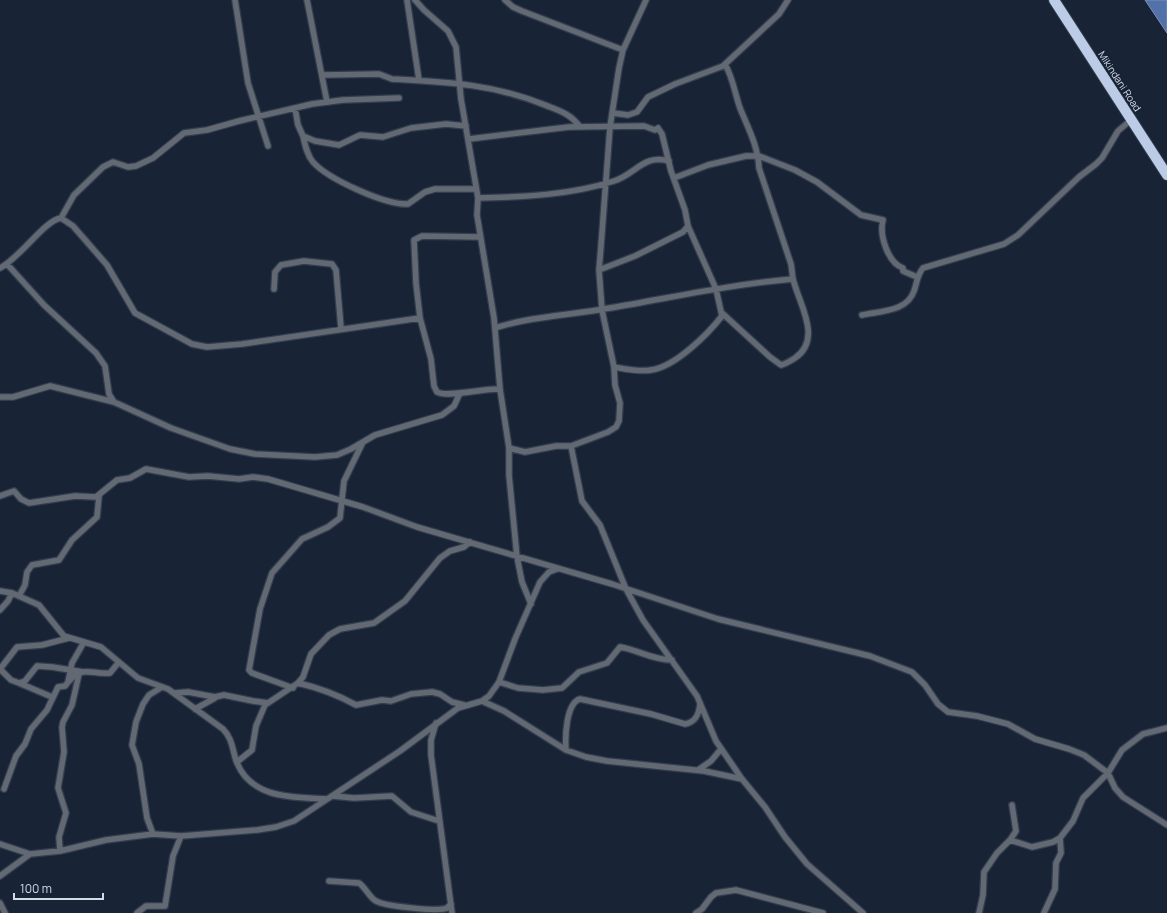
<svg xmlns="http://www.w3.org/2000/svg" width="1167" height="913" font-family="Manrope,sans-serif">
  <style>
    .water { fill: #5171a8; stroke: #7891bb }
    .lines { fill: none; stroke-linecap: round; stroke-linejoin: round }
    .street-casing { stroke: #323d4f; stroke-width: 8 }
    .highway-casing { stroke: #323d4f; stroke-width: 12 }
    .street { stroke: #636973; stroke-width: 5.5 }
    .highway { stroke: #bdcce6; stroke-width: 10 }
    .labels { text-anchor: middle; stroke-width: 4; stroke-linejoin: round; paint-order: stroke }
    .street-label { font-size: 10px; fill: #d3dbe8; stroke: #182336 }
  </style>
  <rect width="100%" height="100%" fill="#182336"/>
  <path class="water" d="M1145 0H1167V33Z"/>
  <g class="lines">
    <g class="street-casing">
      <path id="street" d="M235 0 248 83 268 146
        M307 0 327 102
        M407 0 419 80
        M415 0 424 10 448 31 456 47 461 99 478 198 477 215 494 318 500 389 509 448V475L517 557 522 582 531 604
        M505 0 513 7 522 11 623 50
        M323 75 379 74 392 79C446 82 494 84 545 105 560 111 571 114 580 127
        M295 108 298 125 303 136 315 141 339 145 360 135 383 137 411 128 446 124 466 126
        M613 113 628 115 637 112 648 97 675 84 723 66 779 14 788 0
        M303 136C305 145 307 155 313 162 328 179 385 205 408 204L425 192 435 189H476
        M469 139 569 127 644 126 655 130 658 128 662 134 671 171 685 210 688 226 716 289 722 316C708 334 675 367 651 370 639 372 626 369 614 367
        M674 178 708 165 746 156H759L795 170 817 182 861 215 883 220C879 235 888 263 903 268V271L917 277
        M478 198C523 197 571 195 614 181 636 174 643 154 669 161
        M61 218 74 195 103 167 113 162 128 167 136 166 153 158 184 133 207 130 239 121 312 104 343 100 399 98
        M480 237 422 236 414 240 416 283 420 318 431 359 434 386 437 392C447 398 485 388 500 389
        M7 264 44 305 96 353 105 366 109 394 114 402 171 428 230 449 255 454 315 457 337 455 351 449 375 435 442 415 454 406 460 393
        M0 268C20 258 45 220 61 218L73 226 107 265 135 313 192 344 207 347 242 344 420 318
        M599 270 635 256 683 232 688 226
        M274 289 275 272 281 265 304 261 332 264 336 270 341 328
        M722 313 770 357 781 365C786 364 790 361 795 358 823 339 799 304 793 279 792 274 792 269 791 264L759 168C758 146 748 128 740 108 735 94 733 78 725 64
        M862 315C880 311 907 312 914 291 917 283 917 275 923 268L1004 244 1018 235 1079 177 1096 164 1102 158 1118 131 1131 120
        M495 328C532 316 572 315 610 308 670 298 732 284 793 279
        M0 397H13L50 386 114 402
        M571 446 582 501 600 525 626 589 643 620 697 696 716 741 742 779 765 807 785 837 807 864 863 913
        M509 448 525 452 556 446H571L608 432 616 427 619 421 620 403 615 385 614 367 602 310 599 270 601 246 610 127 619 68 623 50 646 0
        M0 496 14 491 21 499 29 503 75 496 96 497 117 480 130 478 146 469 189 477 208 476 239 479 253 477 268 479 363 507 417 527 612 584 718 619 870 656 912 672 925 685 938 704 948 712 977 716 1008 724 1035 739 1069 749 1084 755 1108 773 1115 788 1123 797 1167 825
        M0 591 12 593 39 605 64 636 101 647 138 678 168 689 223 729C233 739 232 750 237 763 252 799 293 797 326 799
        M19 596 25 585 27 572 32 565 59 560 72 540 97 517 99 496
        M0 610 8 601 12 593
        M0 669 11 680 19 683 25 681 37 666 52 667 83 672
        M0 669 17 647 42 645 69 638
        M68 682 72 663 84 642
        M499 682 518 688 543 690 562 688 579 672 607 663 620 647C638 650 653 660 672 660
        M19 683 52 697
        M298 683C320 688 336 694 356 705L382 700 391 701 411 694 432 692 440 694 452 702 464 705
        M293 688 252 673 249 670 260 609 272 573 302 539 328 527 340 518 344 481 362 444
        M175 693 188 692 215 697 224 695 253 701 268 703
        M482 701 504 711 566 750 586 757 607 761 704 771 742 779
        M195 709 215 698
        M436 723 431 740V755L452 913
        M566 750C565 737 566 703 580 699L651 714 685 724C696 722 699 714 700 704
        M237 762 252 750 256 726 265 705 298 683 303 677 311 654 329 635 340 629 374 623 405 601 440 558 450 551 464 547 470 542
        M698 770 711 761 721 749
        M4 789 16 756 25 744 31 729 47 710 58 687 65 686C82 663 89 675 110 673L119 662
        M333 796 354 798 392 796 411 812 439 821
        M153 834 147 818 139 764 132 745 136 722 143 704 149 695 162 687
        M1010 840 1032 847 1053 842 1060 838 1073 821 1083 798 1108 773 1122 750 1143 734 1167 728
        M0 844 30 854
        M60 851 59 837 66 813 58 788 64 752 62 727 63 722 72 705 79 674
        M0 876 30 854 60 851 106 840 153 834 181 836 257 830 276 827 294 821 400 751 458 708 482 701 489 696 499 682 515 639 540 582 549 572 557 569
        M329 881 359 883C366 888 369 897 376 901 384 906 438 912 447 908 448 907 450 905 451 904
        M0 903 5 913
        M137 913 146 906H165L173 856 181 836
        M696 913 702 909 711 897 716 893 736 890 823 913
        M979 913 983 895 984 872 997 853 1010 840 1016 831 1012 805
        M1044 913 1055 889 1056 863 1061 853 1060 838"/>
    </g>
    <g class="highway-casing">
      <path id="highway" d="M1054 0 1167 175"/>
    </g>
    <use href="#street" class="street"/>
    <use href="#highway" class="highway"/>
  </g>
  <g class="labels">
    <g class="street-label">
      <text transform="translate(1120 81) rotate(57)" y="4">Mikindani Road</text>
    </g>
  </g>
  <path d="M14 893v6h89v-6" fill="none" stroke="#d3dbe8" stroke-width="2"/>
  <text x="20" y="893" font-size="12" fill="#d3dbe8" stroke="#182336" stroke-width="3" paint-order="stroke">100 m</text>
</svg>
